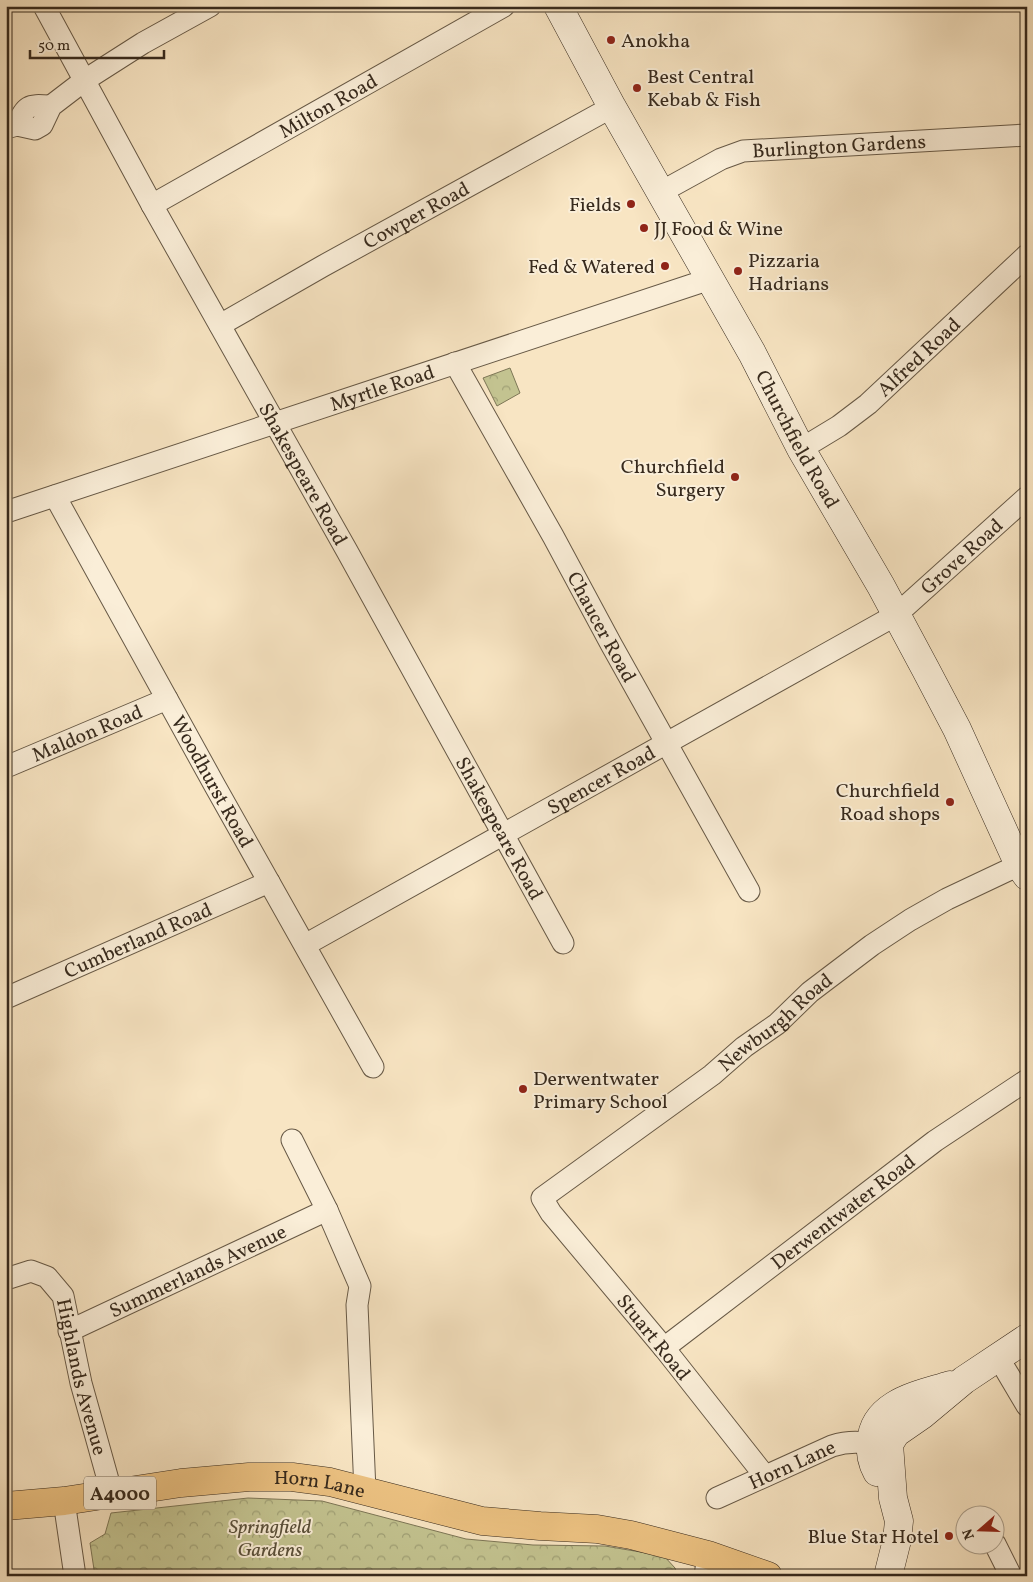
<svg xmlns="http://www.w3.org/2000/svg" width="1033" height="1582" font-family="Vollkorn,serif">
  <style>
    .forest { fill: url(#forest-crowns); stroke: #7d7656 }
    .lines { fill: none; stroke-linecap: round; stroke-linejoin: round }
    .street-casing { stroke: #675946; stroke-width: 23 }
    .secondary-casing { stroke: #372a1d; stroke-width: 29 }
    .primary-casing { stroke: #372a1d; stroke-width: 29 }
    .street { stroke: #faeed8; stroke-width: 21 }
    .secondary { stroke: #faeed8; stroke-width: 28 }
    .primary { stroke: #ecc282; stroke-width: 28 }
    .poi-dot { fill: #8f2418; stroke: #faeed8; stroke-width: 2 }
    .labels { text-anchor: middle; stroke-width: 4; stroke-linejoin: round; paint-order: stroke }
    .shield { fill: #faeed8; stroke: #726555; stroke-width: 1 }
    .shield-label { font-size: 19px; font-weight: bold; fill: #372a1d }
    .poi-label { font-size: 20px; fill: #372a1d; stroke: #faeed8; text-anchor: start }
    .street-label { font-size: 20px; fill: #372a1d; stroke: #faeed8 }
    .park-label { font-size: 20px; font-style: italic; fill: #5a503a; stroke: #faeed8 }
  </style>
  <defs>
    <pattern id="forest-crowns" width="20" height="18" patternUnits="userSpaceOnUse" patternTransform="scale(1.25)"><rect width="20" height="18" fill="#c3c390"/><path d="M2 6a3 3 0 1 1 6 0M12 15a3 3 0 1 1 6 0" fill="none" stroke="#9f9f75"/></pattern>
  </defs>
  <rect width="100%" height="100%" fill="#f8e5c3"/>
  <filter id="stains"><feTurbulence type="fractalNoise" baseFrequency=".004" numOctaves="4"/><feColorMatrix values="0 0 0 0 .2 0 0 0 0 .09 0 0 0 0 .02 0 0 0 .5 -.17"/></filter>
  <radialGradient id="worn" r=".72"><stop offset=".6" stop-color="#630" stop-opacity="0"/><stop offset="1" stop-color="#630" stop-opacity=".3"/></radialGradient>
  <path class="forest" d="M510 368 520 393 497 406 483 378Z
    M248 1498 322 1501 466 1539 533 1545 605 1546 664 1556 675 1568 678 1576H95L90 1543 105 1534 111 1513Z"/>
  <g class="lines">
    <g class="street-casing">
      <g id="street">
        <path id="s1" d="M44 6 152 205 347 551 563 943"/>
        <path d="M17 125C27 104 28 105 51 106"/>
        <path d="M6 128 17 125 35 129 42 125 51 106 85 80 143 43 210 6"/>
        <path id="s2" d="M661 192 721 159 743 151 1027 135"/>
        <path id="s3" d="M152 205 504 6"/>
        <path id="s4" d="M220 325 323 266 612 107"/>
        <path id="s5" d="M455 363 553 536 611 644 749 891"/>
        <path id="s6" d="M801 449 839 426 868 404 1027 255"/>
        <path id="s7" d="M55 496 215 786 373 1067"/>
        <path id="s8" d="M6 512 710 279"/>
        <path id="s9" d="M6 767 167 699"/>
        <path id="s10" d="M305 945 896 615 1027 497"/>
        <path id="s11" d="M6 998 269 882"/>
        <path d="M292 1140 327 1210 360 1286 357 1305 365 1491"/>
        <path id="s12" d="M6 1279 31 1271 47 1277 63 1296 81 1383 112 1494"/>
        <path id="s13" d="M69 1331 327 1210"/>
        <path id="s14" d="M664 1348 935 1141 1027 1080"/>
        <path d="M998 1357 1027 1406"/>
        <path id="s15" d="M765 1476 664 1348 551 1213 542 1198 712 1075 744 1047 777 1024 810 992 872 945 910 920 947 899 1019 865"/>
        <path id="s16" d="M717 1498 832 1446C845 1442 857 1441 871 1444"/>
        <path d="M64 1501 75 1576"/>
        <path d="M995 1544 1011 1576"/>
        <path d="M705 1576 708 1555"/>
      </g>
    </g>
    <g class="secondary-casing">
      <g id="secondary">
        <path id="s17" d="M558 6 612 107 752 353 801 449 881 586 926 670 957 729 1019 865 1027 876"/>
        <path d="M877 1472C872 1463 870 1452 871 1442 874 1402 919 1395 950 1385"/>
        <path d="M888 1576 897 1540 899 1521 893 1498 889 1444 896 1433 922 1415 964 1380 1027 1338"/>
      </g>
    </g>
    <g class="primary-casing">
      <g id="primary">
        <path id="s18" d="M6 1506 64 1501 181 1483 249 1477H292L330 1482 482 1521 540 1526 597 1529 631 1535 708 1555 768 1576"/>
      </g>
    </g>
    <use href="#street" class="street"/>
    <use href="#secondary" class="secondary"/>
    <use href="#primary" class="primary"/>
  </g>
  <g class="poi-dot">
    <circle cx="611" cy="40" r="5"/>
    <circle cx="637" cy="88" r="5"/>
    <circle cx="631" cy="204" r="5"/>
    <circle cx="644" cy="228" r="5"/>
    <circle cx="665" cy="266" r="5"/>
    <circle cx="738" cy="271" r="5"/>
    <circle cx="735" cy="477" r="5"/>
    <circle cx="950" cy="802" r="5"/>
    <circle cx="523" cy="1089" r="5"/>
    <circle cx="949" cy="1536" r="5"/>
  </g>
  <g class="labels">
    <rect class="shield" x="84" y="1476.5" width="72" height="33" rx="4"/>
    <g class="shield-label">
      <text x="120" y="1500">A4000</text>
    </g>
    <g class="poi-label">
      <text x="621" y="47">Anokha</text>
      <text x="647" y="83">Best Central<tspan x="647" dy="23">Kebab &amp; Fish</tspan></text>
      <text x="621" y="211" text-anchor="end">Fields</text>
      <text x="654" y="235">JJ Food &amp; Wine</text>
      <text x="748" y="267">Pizzaria<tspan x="748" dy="23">Hadrians</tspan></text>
      <text x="655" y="273" text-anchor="end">Fed &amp; Watered</text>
      <text x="725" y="473" text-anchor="end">Churchfield<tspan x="725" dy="23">Surgery</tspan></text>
      <text x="940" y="797" text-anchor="end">Churchfield<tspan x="940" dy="23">Road shops</tspan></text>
      <text x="533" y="1085">Derwentwater<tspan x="533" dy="23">Primary School</tspan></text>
      <text x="939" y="1543" text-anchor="end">Blue Star Hotel</text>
    </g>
    <g class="street-label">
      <text dy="7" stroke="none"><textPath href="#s3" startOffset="202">Milton Road</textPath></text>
      <text dy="7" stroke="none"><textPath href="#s2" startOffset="188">Burlington Gardens</textPath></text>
      <text dy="7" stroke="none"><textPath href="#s4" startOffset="225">Cowper Road</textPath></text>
      <text dy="7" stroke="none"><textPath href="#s6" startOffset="150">Alfred Road</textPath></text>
      <text dy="7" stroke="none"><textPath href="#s8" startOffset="396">Myrtle Road</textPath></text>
      <text dy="7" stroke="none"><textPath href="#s17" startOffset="495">Churchfield Road</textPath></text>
      <text dy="7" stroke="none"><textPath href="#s1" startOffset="535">Shakespeare Road</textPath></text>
      <text dy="7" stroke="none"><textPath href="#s10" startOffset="765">Grove Road</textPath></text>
      <text dy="7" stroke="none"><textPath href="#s5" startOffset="302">Chaucer Road</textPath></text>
      <text dy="7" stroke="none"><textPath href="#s9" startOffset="88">Maldon Road</textPath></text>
      <text dy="7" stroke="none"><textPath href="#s10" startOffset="339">Spencer Road</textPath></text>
      <text dy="7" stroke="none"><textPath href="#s7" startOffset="326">Woodhurst Road</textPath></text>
      <text dy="7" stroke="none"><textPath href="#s1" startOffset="940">Shakespeare Road</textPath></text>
      <text dy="7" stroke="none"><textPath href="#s11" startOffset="144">Cumberland Road</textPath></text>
      <text dy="7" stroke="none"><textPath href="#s15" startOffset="649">Newburgh Road</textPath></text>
      <text dy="7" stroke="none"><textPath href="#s14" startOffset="225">Derwentwater Road</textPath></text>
      <text dy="7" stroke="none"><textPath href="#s13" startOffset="142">Summerlands Avenue</textPath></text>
      <text transform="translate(654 1337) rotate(51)" y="7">Stuart Road</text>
      <text dy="7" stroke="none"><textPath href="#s12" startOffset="151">Highlands Avenue</textPath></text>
      <text dy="7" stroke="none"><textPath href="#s16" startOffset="82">Horn Lane</textPath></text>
      <text dy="7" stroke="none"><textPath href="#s18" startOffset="316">Horn Lane</textPath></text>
    </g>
    <g class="park-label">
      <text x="270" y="1533">Springfield<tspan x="270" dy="23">Gardens</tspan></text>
    </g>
  </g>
  <rect width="1033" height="1582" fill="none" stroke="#f8e5c3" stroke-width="25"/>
  <rect x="8" y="8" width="1018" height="1567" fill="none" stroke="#372a1d" stroke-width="2.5"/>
  <rect x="12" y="12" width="1008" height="1557" fill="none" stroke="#372a1d"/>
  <g transform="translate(980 1530) rotate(250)"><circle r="24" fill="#faeed8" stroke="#aca08d"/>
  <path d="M0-4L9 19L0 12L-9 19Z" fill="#8f2418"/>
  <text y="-8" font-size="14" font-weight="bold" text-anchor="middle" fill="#372a1d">N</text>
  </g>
  <path d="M30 50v8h134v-8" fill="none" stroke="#372a1d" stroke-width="2.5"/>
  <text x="38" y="50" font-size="15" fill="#372a1d" stroke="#faeed8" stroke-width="4" paint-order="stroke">50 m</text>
  <rect width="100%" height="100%" filter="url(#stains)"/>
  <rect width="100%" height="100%" fill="url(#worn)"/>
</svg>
